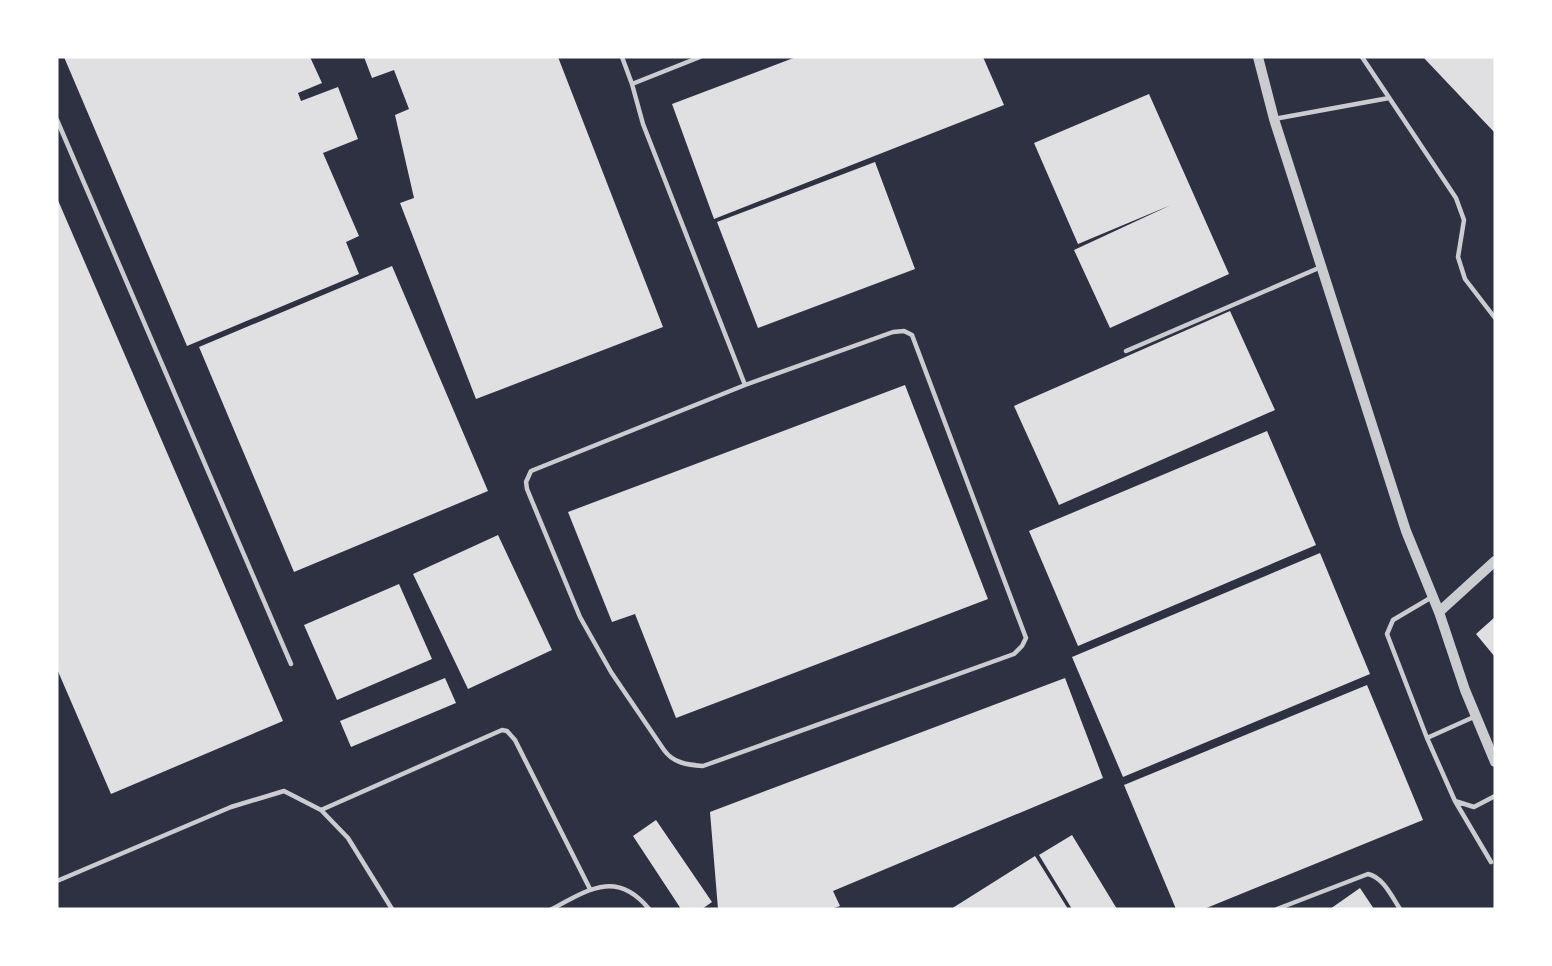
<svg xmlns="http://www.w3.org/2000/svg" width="1552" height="966" font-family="Commissioner,sans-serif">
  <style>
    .building { fill: #e0e0e3 }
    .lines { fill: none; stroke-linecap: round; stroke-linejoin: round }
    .service { stroke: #caccd0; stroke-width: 4.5 }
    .tertiary { stroke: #caccd0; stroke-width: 10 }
  </style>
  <rect width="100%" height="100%" fill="#2d3142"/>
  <path class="building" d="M64 57H310L322 83 298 93 301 101 338 87 358 139 323 153 359 236 346 242 359 274 187 346Z
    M364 57H558L663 327 476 399 400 203 414 198 395 115 409 109 394 70 372 78Z
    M796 57H983L1004 105 714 219 672 104Z
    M1423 57H1495V133Z
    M1149 94 1229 274 1110 328 1074 250 1171 205 1078 244 1034 143Z
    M875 162 915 269 758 328 717 222Z
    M57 198 283 721 111 794 57 669Z
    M392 266 488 491 294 572 199 347Z
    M1230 311 1275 410 1059 505 1014 406Z
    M905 385 988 599 676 718 635 614 612 622 568 512Z
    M1267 431 1316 545 1078 646 1029 531Z
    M498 535 552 650 468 689 413 574Z
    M1320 553 1370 674 1123 777 1072 657Z
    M399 584 432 659 337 700 304 625Z
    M1495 617V657L1476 634Z
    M445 678 456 703 351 747 340 721Z
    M1065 678 1103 778 833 891 840 906 831 909H718L710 812Z
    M1367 685 1423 820 1204 909H1176L1124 785Z
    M656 820 712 902 702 909H681L633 836Z
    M1072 835 1117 909H1072L1039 855Z
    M1035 856 1068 909H951Z
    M1360 888 1374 909H1330Z"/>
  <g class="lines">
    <path class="service" d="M622 57 632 84 643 124 745 385 893 332 904 331 912 335 1026 638 1022 646 1014 654 703 766C688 765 673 763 664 750L611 672 580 617 527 489 526 482 531 471 745 385
      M1362 57 1456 198 1464 220 1458 257 1465 279 1495 318
      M632 84 700 57
      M1274 119 1389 98
      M57 120 291 664
      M1126 351 1321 267
      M1432 597 1393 620 1387 634 1427 738 1455 801 1491 862
      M1427 738 1476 716
      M1455 801 1474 807 1495 796
      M321 810 348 838 392 909
      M57 881 231 807 284 791 321 810 502 730 507 731 515 740 590 889
      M552 909C589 889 617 870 649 909
      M1277 909 1368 874C1383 877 1392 897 1400 909"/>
    <path class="tertiary" d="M1258 57 1274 119 1406 531 1439 612 1465 690 1495 762
      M1439 612 1495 561"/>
  </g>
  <rect width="1552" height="966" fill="none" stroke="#ffffff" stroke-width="117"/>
</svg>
